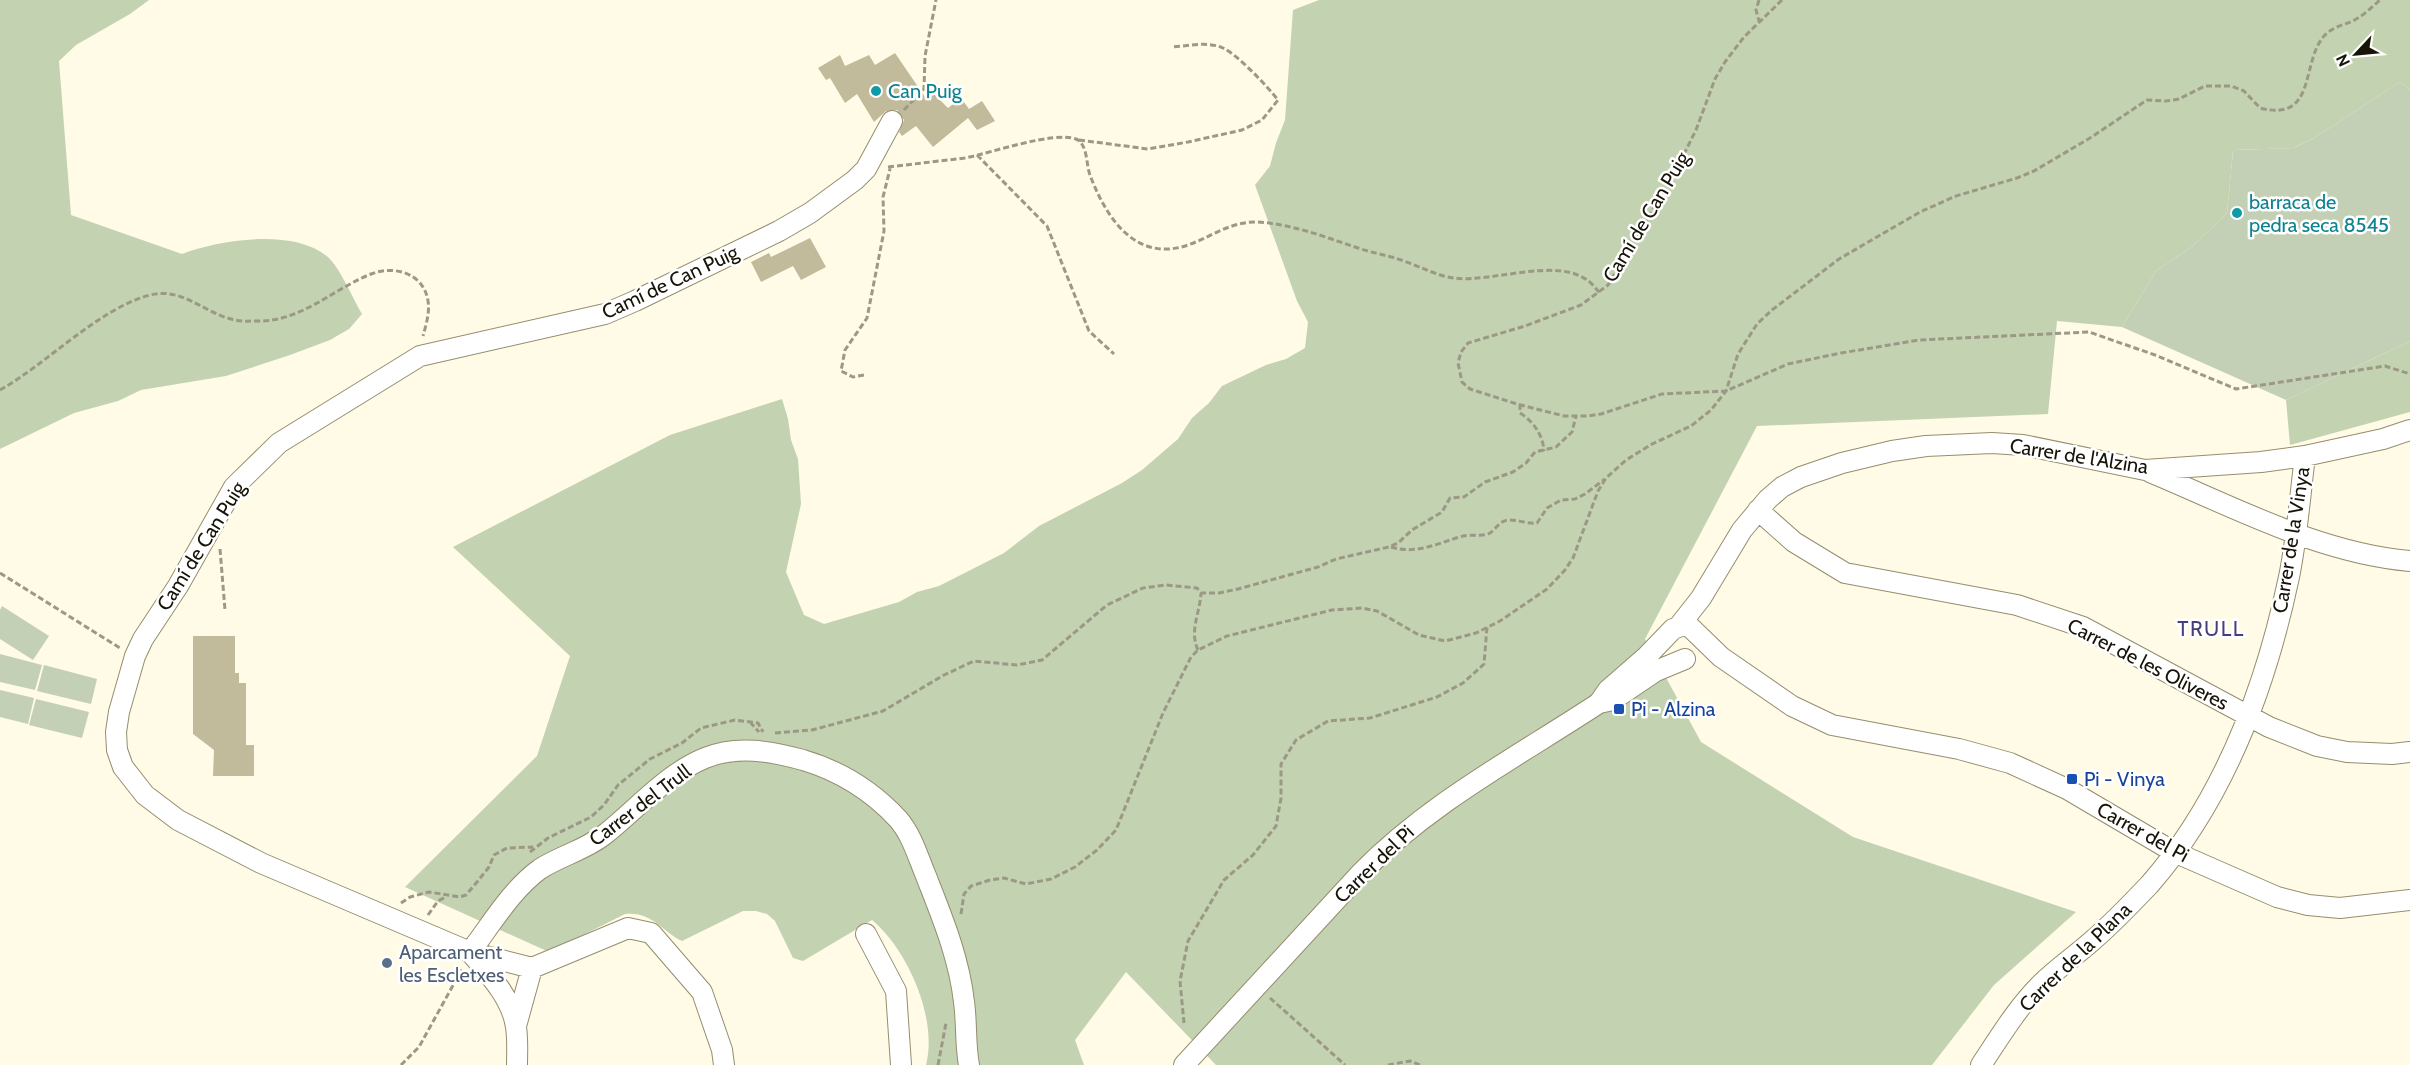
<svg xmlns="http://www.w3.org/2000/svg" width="2410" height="1065" font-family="Cabin,sans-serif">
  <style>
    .green { fill: #c4d0b5 }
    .forest { fill: #c3d2b1 }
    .building { fill: #c2bb9b }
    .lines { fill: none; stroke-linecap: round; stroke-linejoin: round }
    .minor-casing { stroke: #948e6e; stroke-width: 22 }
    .path { stroke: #9b9886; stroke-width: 3; stroke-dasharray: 6 3; stroke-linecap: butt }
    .minor { stroke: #fff; stroke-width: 20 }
    .culture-dot { fill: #0f9aa8; stroke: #fff; stroke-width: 2 }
    .transit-dot { fill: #1a4fb4; stroke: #fff; stroke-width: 2 }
    .service-dot { fill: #5c6f8a; stroke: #fff; stroke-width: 2 }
    .labels { text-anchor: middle; stroke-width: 5; stroke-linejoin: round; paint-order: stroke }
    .culture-label { font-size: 20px; fill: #0d838f; stroke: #fff; text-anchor: start }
    .street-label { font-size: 20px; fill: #161307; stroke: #fff }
    .transit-label { font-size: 20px; fill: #164399; stroke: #fff; text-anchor: start }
    .service-label { font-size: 20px; fill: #4e5e75; stroke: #fff; text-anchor: start }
    .neighbourhood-label { font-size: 21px; letter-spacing: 1.5px; fill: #473e7c; stroke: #fff }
  </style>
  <rect width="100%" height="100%" fill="#fffbe6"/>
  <path class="green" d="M2400 82 2410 90V341L2286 400 2122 327 2156 271 2192 247 2227 213 2233 150 2294 148 2314 138Z
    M2 606 49 636 33 660 0 639V610Z
    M0 654 42 665 35 690 0 682Z
    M44 665 97 679 91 704 37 691Z
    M0 690 34 698 28 724 0 717Z
    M36 699 89 712 82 738 29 725Z"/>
  <path class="forest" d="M0 0H149L130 14 76 45 59 61 71 215 182 254C221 239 296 228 329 258 341 270 353 299 362 314L349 329 330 340 290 355 226 376 141 390 118 401 74 413 0 449Z
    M1319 0H2410V90L2400 82 2314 138 2294 148 2233 150 2227 213 2192 247 2156 271 2122 327 2057 321 2048 414 1757 426 1645 639 1701 742 1853 837 2076 912 1994 985 1932 1065H1216L1126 972 1075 1040 1084 1065H926C938 1019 908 950 872 920L803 961 793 958 775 921 767 914 756 911H743L682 941C661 931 652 911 625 914L549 952 405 887 537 756 570 656 453 547 670 435 782 399 788 419 791 440 798 459 801 504 786 572 804 615 824 624 899 602 917 592 939 586 1004 553 1039 526 1122 483 1142 470 1178 439 1192 418 1209 403 1222 386 1266 365 1286 359 1305 348 1308 322 1297 301 1255 185 1270 166 1276 143 1285 120 1293 10Z
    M2410 341V412L2290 445 2286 400Z"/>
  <path class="building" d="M895 53 925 97 931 91 948 108 961 98 969 109 982 101 995 121 977 130 968 118 933 147 916 126 902 136 899 132 904 120 897 110 886 111 874 122 857 94 845 103 830 78 826 80 818 68 840 55 845 66 869 55 875 65Z
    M810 238 826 267 801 280 793 266 761 282 751 262 769 253 771 257Z
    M193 636H235V673H239V683H246V745H254V776H213L214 750 193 734Z"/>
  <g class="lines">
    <g class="minor-casing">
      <path id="minor" d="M2150 472C2234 507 2319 553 2410 561
        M1758 510 1794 542 1845 573 2017 605 2083 627 2269 727 2317 746 2347 752 2392 754 2410 752
        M1679 626 1701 598 1742 530 1768 499 1782 487 1801 477 1842 463 1892 451 1926 446 1992 443 2023 445 2145 470 2261 462 2305 456 2383 439 2410 430
        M1599 703 1608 690 1647 656 1673 629 1684 625 1690 627 1721 657 1792 706 1832 725 1959 749 2010 763 2067 789 2174 852 2277 897 2308 905 2340 908 2410 900
        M866 934 896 991 901 1065
        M470 952C491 925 511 890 540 869 560 856 585 850 604 835 637 809 666 774 705 758 737 745 770 751 803 760 840 771 872 791 898 819 912 835 918 857 926 876 942 917 959 957 964 1002 967 1023 965 1044 969 1065
        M470 952C488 973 512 998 516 1027 518 1040 517 1053 517 1065
        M516 1026 532 968
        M724 1065 722 1050 702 992 651 933 628 928 532 968 470 952 261 863 178 820 145 795 123 767 117 750 116 732 119 712 135 656 143 639 178 586 234 487 279 443 420 356 605 314 635 301 779 231 810 213 855 180 866 169 892 121
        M1184 1065 1360 874C1429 803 1517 757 1599 703L1613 700 1656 671 1685 659
        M1981 1065C1999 1038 2017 1008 2040 985 2056 969 2075 956 2092 941 2113 923 2131 904 2150 884 2224 799 2266 686 2289 577 2297 538 2300 496 2305 456"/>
    </g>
    <path class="path" d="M1759 0 1756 10 1759 21
      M1782 0 1744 37 1725 62 1715 79 1696 130 1674 174 1608 285 1581 305 1525 326 1468 343 1461 352 1458 363 1462 382 1470 389 1517 404 1564 416H1587L1601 414 1662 394 1726 391 1788 364 1841 353 1919 340 2089 332 2155 355 2236 389 2385 366 2410 374
      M904 110 924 89 925 56 936 0
      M1079 140 1148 149 1188 142 1242 130 1262 120 1278 100C1268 87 1238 55 1223 48 1208 41 1188 46 1172 47
      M977 155 1047 226 1089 331 1114 354
      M888 167C914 164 939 161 965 158 991 153 1053 131 1076 139 1088 144 1086 165 1090 175 1102 207 1124 247 1162 249 1197 251 1221 221 1257 222 1292 224 1325 237 1358 248 1372 253 1387 255 1401 260 1419 266 1435 275 1453 278 1492 283 1555 257 1587 280 1592 283 1596 289 1600 293
      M864 375 853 377 841 371 845 350 867 318 884 231 883 197 891 165
      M0 390C48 363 98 309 150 295 182 287 203 312 231 319 240 322 249 321 259 321 302 321 333 289 371 274 394 265 424 273 428 301 430 312 426 325 423 336
      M1520 404V413C1533 421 1543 435 1544 451
      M1391 547C1417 555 1438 543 1463 536 1471 534 1483 537 1490 533 1497 528 1500 520 1509 520 1519 520 1527 524 1537 523L1547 508 1561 500 1575 499 1585 494 1605 479
      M220 549 225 610
      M0 573 120 648
      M1198 650C1189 631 1200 613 1201 593
      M750 722 759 732
      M775 733 812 730 883 711 944 675 974 661 1017 665 1042 660 1107 605 1143 588 1166 585 1197 588 1201 593H1219L1238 589 1318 567 1336 559 1389 547 1398 543 1412 530 1442 512 1450 498 1464 497 1485 482 1513 472 1526 463 1535 452 1556 447 1572 432 1576 416
      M530 852 548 838 591 817 604 805 618 785 650 759 682 743 701 728 735 720 758 723 763 732
      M401 903 410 897 429 892 460 897 466 895 477 882 489 867 494 855 507 848 533 847
      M961 914 964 894 971 886 990 880 1004 878 1026 884 1051 879 1075 867 1097 850 1116 830 1163 713 1191 657 1198 650 1227 636 1332 610 1362 608 1377 611 1419 635 1445 641 1476 633 1500 621 1547 589 1565 570 1573 558 1598 491 1606 478 1626 460 1652 444 1691 426 1711 410 1726 391 1738 354 1757 324 1772 310 1839 259 1920 212 1956 196 2017 178 2034 171 2090 138 2147 100 2166 101 2179 99 2205 86H2231L2244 91 2260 108C2318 123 2300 61 2325 35 2335 25 2347 25 2358 18 2366 13 2373 6 2380 0
      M428 915 438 901 446 897
      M1270 998 1345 1065
      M1184 1023 1180 981 1188 941 1224 880 1253 855 1276 826 1281 798V764L1296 740 1328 721 1370 718 1437 697 1463 683 1484 664 1487 627
      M401 1065 419 1047 462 969
      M938 1065 946 1023
      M1388 1065 1410 1061 1420 1065"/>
    <use href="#minor" class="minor"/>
  </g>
  <g class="culture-dot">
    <circle cx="876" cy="91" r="6"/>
    <circle cx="2237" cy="213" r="6"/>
  </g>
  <g class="transit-dot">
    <rect x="1613" y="703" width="12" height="12" rx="3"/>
    <rect x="2066" y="773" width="12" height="12" rx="3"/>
  </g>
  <circle class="service-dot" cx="387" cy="963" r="6"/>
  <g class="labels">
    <g class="culture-label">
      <text x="888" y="98">Can Puig</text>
      <text x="2249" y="209">barraca de<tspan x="2249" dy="23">pedra seca 8545</tspan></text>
    </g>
    <g class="street-label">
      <text transform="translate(1646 217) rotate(-59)" y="7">Camí de Can Puig</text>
      <text transform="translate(670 282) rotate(-25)" y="7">Camí de Can Puig</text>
      <text transform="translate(2079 456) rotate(9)" y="7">Carrer de l'Alzina</text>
      <text transform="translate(2291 540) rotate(-81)" y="7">Carrer de la Vinya</text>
      <text transform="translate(201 546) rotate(-58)" y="7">Camí de Can Puig</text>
      <text transform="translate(2148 664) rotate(27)" y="7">Carrer de les Oliveres</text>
      <text transform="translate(640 805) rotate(-37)" y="7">Carrer del Trull</text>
      <text transform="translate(2143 832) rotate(29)" y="7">Carrer del Pi</text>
      <text transform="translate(1374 864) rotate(-44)" y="7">Carrer del Pi</text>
      <text transform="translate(2075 957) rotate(-44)" y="7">Carrer de la Plana</text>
    </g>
    <g class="transit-label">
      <text x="1631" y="716">Pi - Alzina</text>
      <text x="2084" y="786">Pi - Vinya</text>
    </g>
    <g class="service-label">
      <text x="399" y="959">Aparcament<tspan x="399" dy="23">les Escletxes</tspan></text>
    </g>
    <g class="neighbourhood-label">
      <text x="2211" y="636">TRULL</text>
    </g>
  </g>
  <g transform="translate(2356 54) rotate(244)" stroke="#ffffff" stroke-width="4.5" paint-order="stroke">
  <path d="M0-4.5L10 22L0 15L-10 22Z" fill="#161307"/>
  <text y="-9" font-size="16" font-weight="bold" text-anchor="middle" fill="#161307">N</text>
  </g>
</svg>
